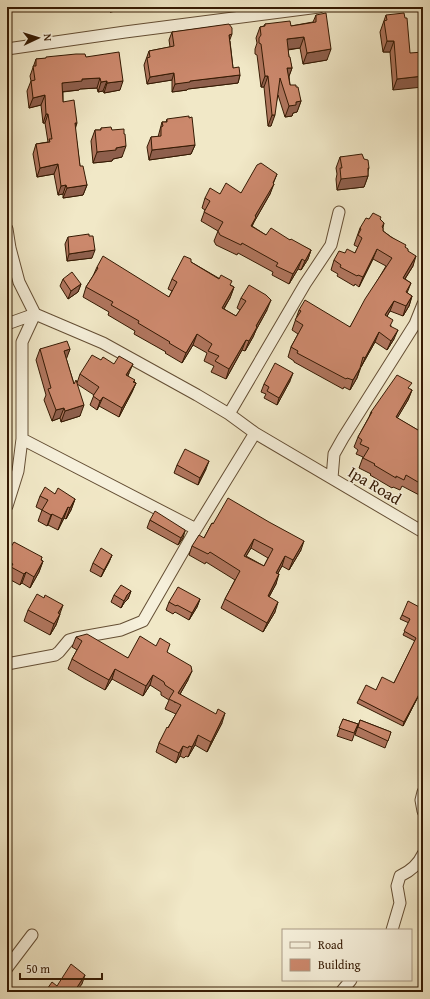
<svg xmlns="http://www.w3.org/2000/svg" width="430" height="999" font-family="'Gentium Book Plus',serif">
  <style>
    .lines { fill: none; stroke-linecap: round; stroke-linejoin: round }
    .street-casing { stroke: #644e34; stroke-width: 13 }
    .street { stroke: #f6f0db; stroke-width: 11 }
    .wall { fill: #af755d; stroke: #351a03; fill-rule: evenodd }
    .shaded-wall { fill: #8e5f4c; stroke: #351a03 }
    .building { fill: #cb886c; stroke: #351a03; fill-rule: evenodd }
    .labels { text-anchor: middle; stroke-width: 3; stroke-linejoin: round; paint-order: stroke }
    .street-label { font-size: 16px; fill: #351a03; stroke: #f6f0db }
  </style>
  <rect width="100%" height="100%" fill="#f1e8c7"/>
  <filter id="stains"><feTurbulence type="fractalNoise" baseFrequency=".005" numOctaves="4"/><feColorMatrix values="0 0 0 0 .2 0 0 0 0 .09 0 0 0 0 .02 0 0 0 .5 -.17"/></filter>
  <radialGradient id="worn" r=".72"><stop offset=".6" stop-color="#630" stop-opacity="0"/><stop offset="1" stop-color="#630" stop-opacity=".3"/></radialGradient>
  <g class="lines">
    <g class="street-casing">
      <path id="street" d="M7 49 125 32 319 7
        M7 229 10 248 19 282 35 314 103 343 197 395 229 414 255 433 423 532
        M7 324 35 314
        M229 414 305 284 331 245 339 212
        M22 439 196 529 255 433
        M332 478 334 454 343 438 415 324 423 304
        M7 506 18 471 22 439V342L35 314
        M7 664 55 655 59 652 69 640 76 638 121 630 143 621 196 529
        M423 792 421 800 423 811
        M392 930 400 903 397 886 400 876C411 871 418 865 423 854
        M7 968 32 935
        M341 992 351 980"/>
    </g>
    <use href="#street" class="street"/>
  </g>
  <path class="wall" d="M103 7H124L122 10 110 12V11H103Z
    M316 15 327 60 303 64 300 48 288 50 289 57 292 68 289 76 290 85 296 87 301 101 297 112 293 113 292 116 285 117 278 95 271 126H268L264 87H261L257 55 255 54V49L257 43 256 38 260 27 264 26 265 24 291 26 313 22Z
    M386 15 410 53 393 90 390 52H383L380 32Z
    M172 32 230 41 233 68 240 75 238 83 188 89 187 90 172 92V80L147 84 144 65 149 51 170 47 169 40Z
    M86 57 120 90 104 93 103 91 98 92 97 88 80 89 79 90 63 92V102L75 129 80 166 87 185 83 195 63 198V194L58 195 54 174 37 177 33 154 36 144 48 142 45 123H43L41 105 29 108 27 91 31 81 30 76 36 59Z
    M167 119 195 145 191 154 149 160 147 147 151 137H158L162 122H166Z
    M101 128 112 130 122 157 113 159 112 161 93 163 91 141 95 130H101Z
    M340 157 364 159 368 171V176L364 187 337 190 336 179 337 174 336 168Z
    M273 184 270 194 254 222 252 226 266 235 290 240 311 250 308 259 301 270 298 269 289 284 272 275 273 272 238 253 237 255 216 245 214 241 218 231 201 221 205 210 202 208 205 198 220 194 241 193Z
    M369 219H380L384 223 383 228V231L405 247 408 251 413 266 405 279 411 283 407 293 412 296 409 306 403 316 390 311 387 316 391 326 394 339 387 350 375 342 361 367 357 378 350 390 344 387 343 389 294 362V361L288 357 291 347 298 334 292 330 299 310 350 327 386 266 373 259 359 287 355 284 354 286 337 276 338 274 331 270 334 260 345 253H355L358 247 354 245 360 228Z
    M68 237 92 258 67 261 65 244Z
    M191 262 234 287 230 298 224 309 236 316 240 310 237 308 241 298 267 310 256 330 253 337 245 351 242 350 226 379 211 372 214 366 204 361 207 353 193 345 182 363 165 353 166 352 134 334 135 331 108 315 109 312 83 297 86 287 93 276 97 267 169 297 172 291 168 289 172 279Z
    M63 279 81 284 78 292 68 299 60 286Z
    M40 349H70L66 358 74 384 77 383 80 374 101 360 129 373 128 376 136 383 132 392 119 417 99 406 97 410 90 405 94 395 77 384 80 416 61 422 60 418 52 421 44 400 46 395 36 360Z
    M290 381 277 405 264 398 266 394 261 392 264 384Z
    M410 389 412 390 408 400 397 418 423 433V497L402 486 400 490 393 487 392 488 370 475 371 474 359 468 363 457 356 454 358 450 354 447 358 437 369 417 371 412Z
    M177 465 206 469 198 485 174 473Z
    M55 494 75 499 71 510 66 519 64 518 58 530 48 525 47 526 38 521 42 510 36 507 40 496Z
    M150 520 183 538 178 545 147 528Z
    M212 523 301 550 289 570 282 566 278 573 276 584 269 597 275 612 263 632 221 608 225 599 235 580 206 562 205 564 189 555 192 546 204 538ZM251 548 268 558 264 566 246 556Z
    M7 553 42 557 41 560 43 561 39 572 30 588 22 583 20 585 7 578 8 575 7 574Z
    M112 555 109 562 101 577 90 571 93 563Z
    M131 591 128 599 124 603 121 608 111 602 114 595Z
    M200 599 197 607 189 620 175 612 173 614 166 610 169 602Z
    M423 609V692L421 691 403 726 357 703 359 699 376 690 394 683 415 641 403 635 409 623 400 619 402 615Z
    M28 610 60 614 56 625 50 635 24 621Z
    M76 637 128 658 167 652 188 680 180 694 222 723 207 752 195 745 188 757 186 756 184 758 180 756 176 763 156 752 159 743 176 714 165 709 169 700 161 695V692L150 685 143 696 112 679 105 690 85 679 68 669 72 659 77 650 72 647Z
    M343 719 358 724 352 741 337 736Z
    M360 720 391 732 385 748 355 735Z"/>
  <path class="shaded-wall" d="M105 7H111L110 11H103Z
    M112 7H124L122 10 110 12Z
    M232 34 229 42V35Z
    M304 37 300 48 283 50 287 39Z
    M387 41H394L390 52H383Z
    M331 49 327 60 303 64 307 53Z
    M287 68H292L288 79Z
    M174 73 172 80 147 84 150 77Z
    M240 75 238 83 188 89 187 90 172 92 175 84 190 81Z
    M265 76H268L264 87H261Z
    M423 76V87L393 90 397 79Z
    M100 78 97 88 80 89 79 90 59 92 62 83 82 79Z
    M107 81 103 91 98 92 101 82Z
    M123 81 120 90 104 93 107 83Z
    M45 95 41 105 29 108 33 98Z
    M301 101 297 112 293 113 292 116 285 117 289 106 296 102Z
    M46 114H48L45 123H43Z
    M272 115H275L271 126H268Z
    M75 123H77L74 133Z
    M195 145 191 154 149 160 152 150Z
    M126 146 122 157 113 159 112 161 93 163 97 152 116 148Z
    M58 164 54 174 37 177 40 168Z
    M368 168H369L366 176H368L364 187 337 190 341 179Z
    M277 174 271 189 274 184 270 194 254 222 248 235 255 216 273 183Z
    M66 185 63 194 58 195 61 186Z
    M87 185 83 195 63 198 67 188Z
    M377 249 373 259 359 287 363 277Z
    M95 250 92 258 67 261 69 254Z
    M311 250 308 259 301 270 305 261Z
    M416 256 413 266 399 288 403 278Z
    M302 259 298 269 289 284 293 274Z
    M81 284 78 292 68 299 71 291Z
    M234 287 230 298 218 318 222 308Z
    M412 296 409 306 403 316 406 306Z
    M271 300 267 310 256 330 253 337 245 351 249 341 256 326Z
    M394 301 390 311 382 325 385 315Z
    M398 330 394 339 387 350 391 341Z
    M379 332 375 342 361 367 365 358Z
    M197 334 193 345 182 363 186 353Z
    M246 340 242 350 226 379 229 369Z
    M70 349 66 360 64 351Z
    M133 364 129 373 123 384 126 375Z
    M360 368 357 378 350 390 353 380Z
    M293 373 290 381 277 405 279 398Z
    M136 383 132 392 119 417 122 408Z
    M412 390 408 400 392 427 396 417Z
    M103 397 99 406 97 410 100 401Z
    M84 405 80 416 61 422 65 411Z
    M64 408 60 418 52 421 56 410Z
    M209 461 206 469 198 485 200 478Z
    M75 499 71 510 66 519 70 508Z
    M68 507 64 518 58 530 62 519Z
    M52 514 48 525 47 526 51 515Z
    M185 531 183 538 178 545 181 538Z
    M254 539 251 548 241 565 244 556Z
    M304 541 301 550 289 570 293 560Z
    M112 555 109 562 101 577 104 570Z
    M285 556 282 566 273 582 276 573Z
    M43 561 39 572 30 588 34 577Z
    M26 572 22 583 20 585 24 574Z
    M279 574 276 584 264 606 268 596Z
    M131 591 128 599 124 603 121 608 124 601 127 595Z
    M200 599 197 607 189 620 192 613Z
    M278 602 275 612 263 632 267 623Z
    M63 605 56 625 50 635 58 613Z
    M115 669 112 679 105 690 109 680Z
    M192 671 188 680 175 703 178 693Z
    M153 675 150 685 143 696 146 686Z
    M423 687 421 691 403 726 404 722Z
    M225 713 222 723 207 752 211 742Z
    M198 735 195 745 188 757 192 747Z
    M183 746 180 756 176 763 179 753Z
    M10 935 7 944V939Z
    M85 975 82 984 76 992H74Z"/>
  <path class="building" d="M326 13 331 49 307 53 304 37 287 39 289 57H290L292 68H287L290 85H296V87H298L301 101 296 102V105L289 106 280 78 275 115H272L268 76H265L261 44 259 43V38L261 35 260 27 265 26V24L290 21 291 26 316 22V15Z
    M404 13 405 18H407L410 53 423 52V76L397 79 394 41H387L384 21 387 20 386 15Z
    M229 24 232 28V34L229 35 233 68 239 67 240 75 190 81V82L175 84 174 73 150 77 147 58 150 57 149 51 174 46 172 32Z
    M119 52 123 81 107 83V81L101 82 100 78 82 79V81L62 83 63 102 74 100 77 123H75L80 166H83L87 185 67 188 66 185 61 186 58 164 40 168 36 144 50 142 49 139H52L48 114H46L45 95 33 98 31 81 35 80 33 66H36V59L46 58V57L76 54H85L86 57Z
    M189 116V118L192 117 195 145 152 150 151 137 161 136V127L163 126 162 122H167V119Z
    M111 127 112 130 124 129V134H125L126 146 116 148V150L97 152 95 130H101V128Z
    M362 154 364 159 368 160 369 168H368V176L341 179 340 168H342L340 157Z
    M261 163 277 174 273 183 274 184 255 216 256 217 251 226 266 235 271 228 290 240 291 239 311 250 305 261 302 259 293 274 276 266 278 263 242 243 241 245 220 235 218 231 223 222 204 212 210 201 205 198 210 188 220 194 226 183 241 193 257 165Z
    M373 213 381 217 380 219 384 223 382 227 383 228V231L391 237 406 245 405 247 408 249V251L416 256 403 278 411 283 406 292 412 296 406 306 394 301 385 315 393 320 390 326 398 330 391 341 379 332 365 358 363 357 360 368 353 380 347 378 346 379 297 353 298 351 291 347 303 325 295 320 301 311 299 310 305 300 350 327 365 299 392 258 377 249 363 277 358 275 357 276 340 267 341 265 334 260 339 251 345 253 347 249 355 253 362 238 358 235 361 229 360 228 366 218 369 219Z
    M89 234V236H93L95 250 69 254 68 237Z
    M103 256 169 297 177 282 172 279 184 256 191 259V262L219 279 221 275 232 281 230 285 234 287 222 308 236 316 246 301 241 298 249 285 266 295 271 300 256 326 257 327 249 341 246 340 229 369 215 361 219 356 208 351 212 344 197 334 186 353 169 343 170 342 138 323 139 321 111 305 113 302 86 287 98 268 97 267Z
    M72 272 81 284 71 291 63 279Z
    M67 341 70 349 64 351 74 384 76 380 84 405 65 411 64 408 56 410 48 389 51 388 40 349Z
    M92 355 101 360 103 357 114 364 119 356 133 364 126 375 135 380 133 382 136 383 122 408 103 397 100 401 93 396 99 387 80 374Z
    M275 363 293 373 279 398 267 391 269 387 264 384Z
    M397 375 412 383 408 388 412 390 396 417 423 433V485L406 475 404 480 396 476V478L374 465 375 464 363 458 369 448 360 444 362 440 358 437 372 412H371Z
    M185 449 209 461 200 478 177 465Z
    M45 487 55 494 58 488 75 499 70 508 68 507 62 519 52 514 51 515 42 510 48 500 40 496Z
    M228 498 269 522 304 541 293 560 285 556 276 573 279 574 268 596 278 602 267 623 225 599 240 571 210 552 208 554 192 546 199 535 204 538 212 523 213 524ZM254 539 273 549 264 566 244 556Z
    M155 511 185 530V531L181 538 150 520Z
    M14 542 42 557 41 560 43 561 34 577 26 572 24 574 11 567 13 564 7 561 11 556 7 553Z
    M101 548 112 555 104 570 93 563Z
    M121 585 131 591 127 595 124 601 114 595Z
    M178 587 200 599 192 613 177 605 176 606 169 602Z
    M37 594 44 598 45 595 63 605 58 613 60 614 54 624 28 610Z
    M408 601 423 609V687L404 722 359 699 366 685 376 690 382 677 394 683 416 638 404 631 410 619 402 615Z
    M87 634 128 658 140 636 156 646 160 638 170 644 167 652 191 666 192 671 178 693 216 714 218 709 225 713 211 742 198 735 192 747 189 746 188 748 183 746 179 753 159 743 167 727 168 728 181 705 169 699 174 691 165 685 164 682 153 675 146 686 115 669 109 680 89 669 72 659 82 641 76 637Z
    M343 719 358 724 354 733 339 728Z
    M360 720 391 732 388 741 358 727Z
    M7 932 10 935 7 939Z
    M71 964 85 975 74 992H45L52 982 57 986Z"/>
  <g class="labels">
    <g class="street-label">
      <text transform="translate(375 485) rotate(31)" y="6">Ipa Road</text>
    </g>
  </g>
  <rect width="430" height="999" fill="none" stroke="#f1e8c7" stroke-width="24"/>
  <rect x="8" y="8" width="414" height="983" fill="none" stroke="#351a03" stroke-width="2"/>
  <rect x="12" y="12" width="406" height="975" fill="none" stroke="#351a03"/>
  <rect x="282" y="929" width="130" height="52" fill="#f6f0db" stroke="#a99a85"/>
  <rect x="290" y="942" width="20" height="6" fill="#f6f0db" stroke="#a99a85"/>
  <text x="318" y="949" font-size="12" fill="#351a03">Road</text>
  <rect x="290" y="959" width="20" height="12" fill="#cb886c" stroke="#a99a85"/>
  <text x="318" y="969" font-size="12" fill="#351a03">Building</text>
  <g transform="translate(38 38) rotate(86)" stroke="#f6f0db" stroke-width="3" paint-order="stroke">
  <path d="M0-3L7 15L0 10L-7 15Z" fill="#351a03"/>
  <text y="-6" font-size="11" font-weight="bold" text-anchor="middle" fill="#351a03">N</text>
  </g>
  <path d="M20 973v6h82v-6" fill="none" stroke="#351a03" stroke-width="2"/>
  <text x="26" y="973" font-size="12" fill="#351a03" stroke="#f6f0db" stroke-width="3" paint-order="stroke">50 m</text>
  <rect width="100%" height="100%" filter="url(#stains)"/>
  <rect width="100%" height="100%" fill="url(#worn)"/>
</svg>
